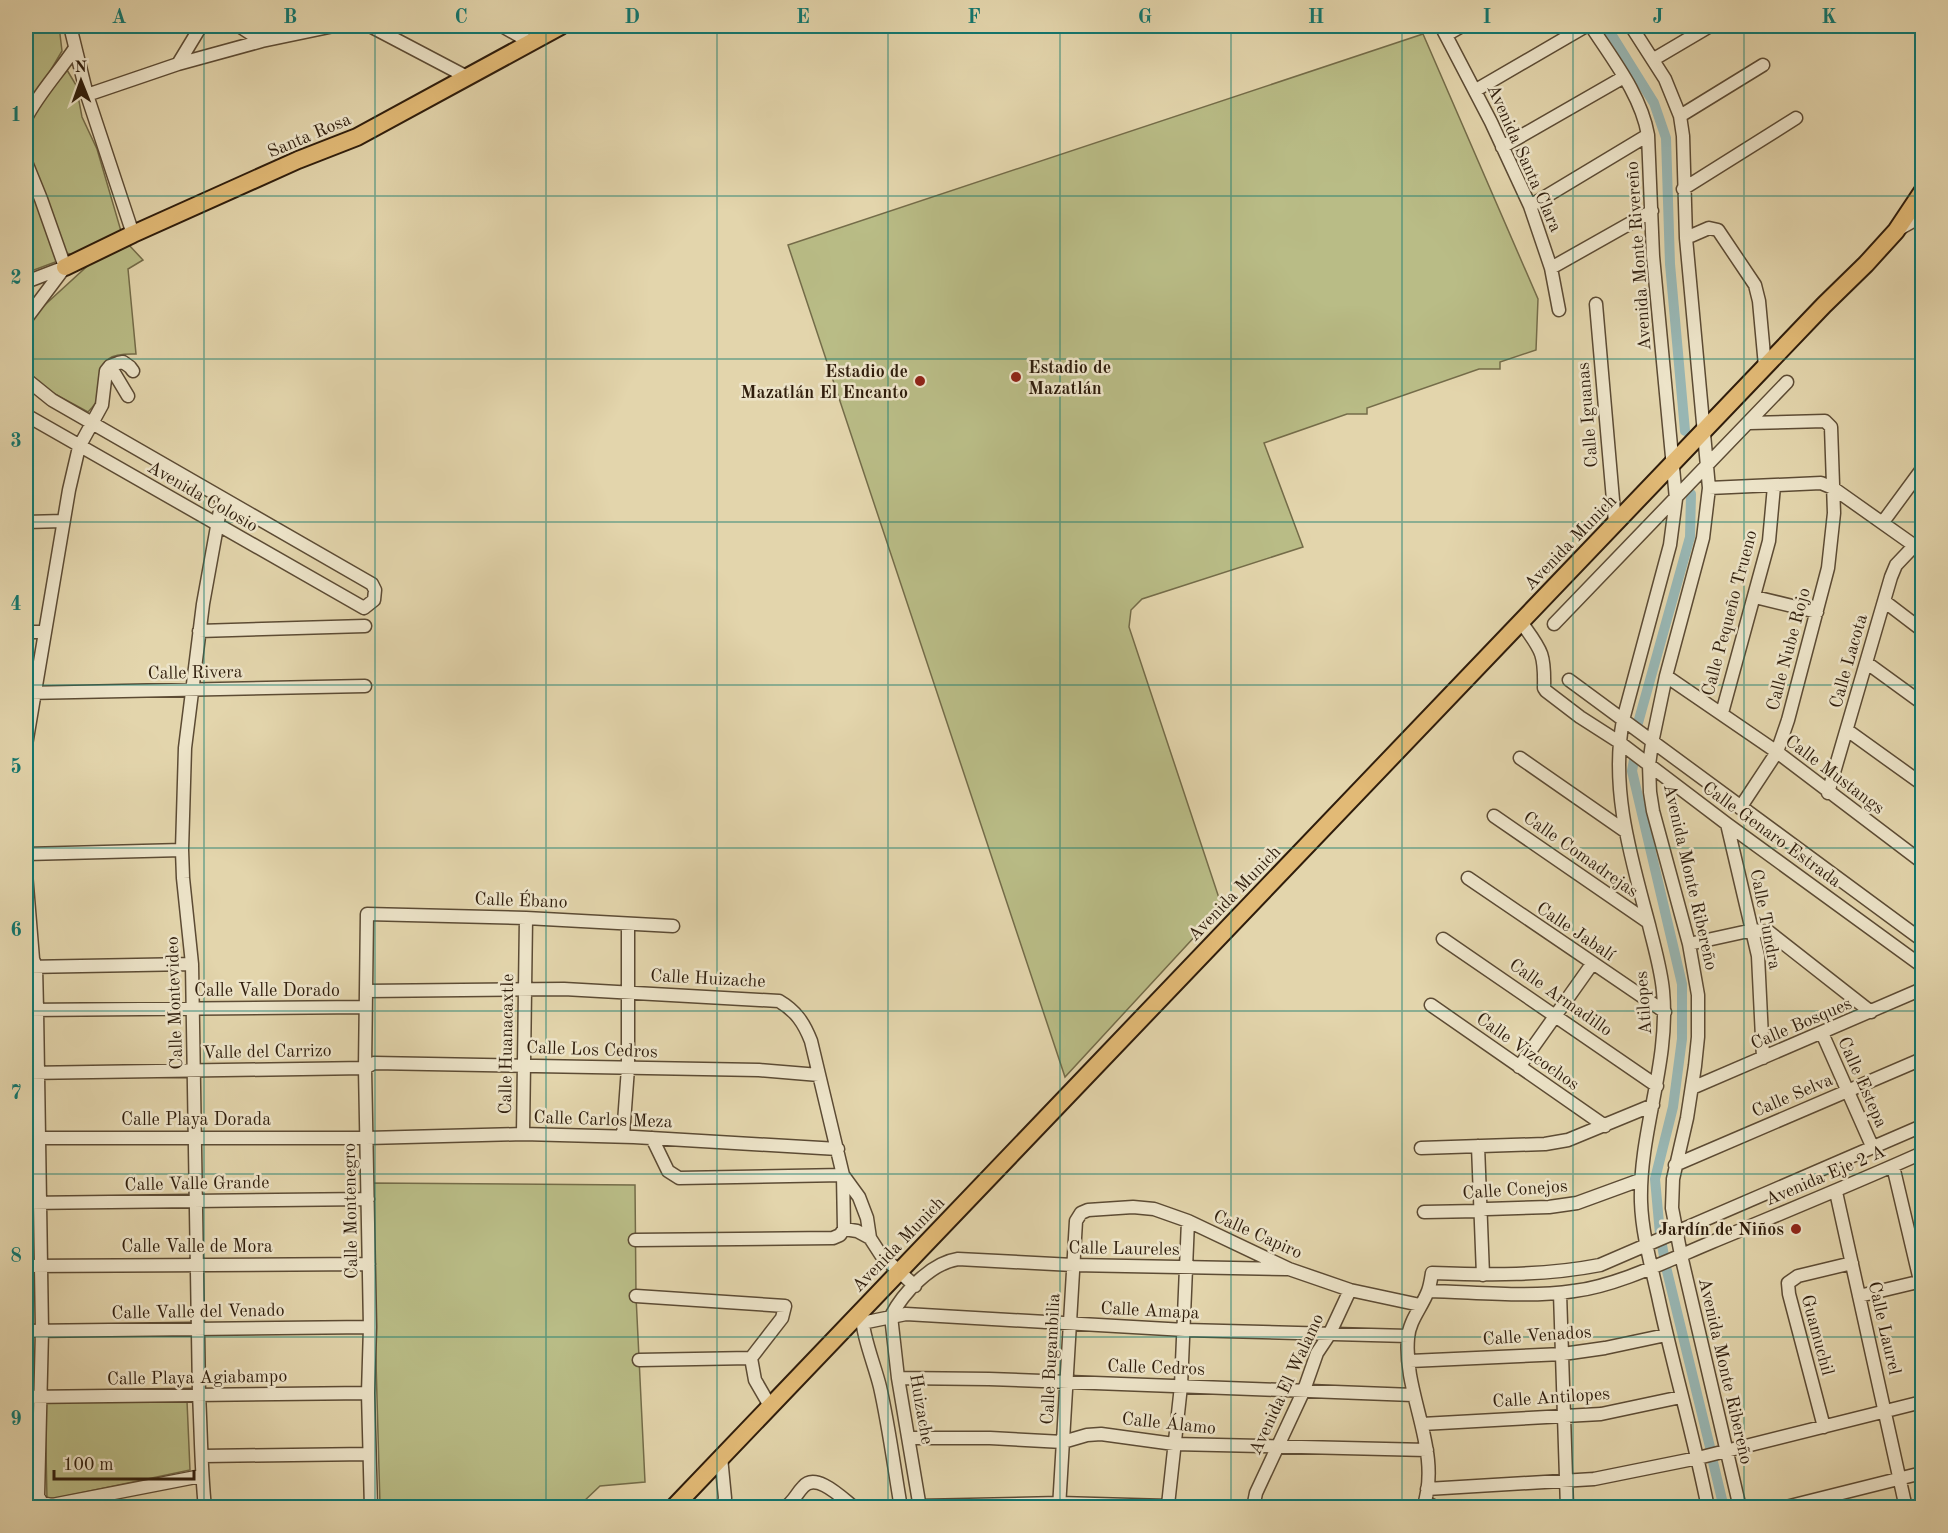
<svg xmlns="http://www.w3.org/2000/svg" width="1948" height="1533" font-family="'Old Standard TT',serif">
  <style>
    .green { fill: #b9bc86; stroke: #746c49; stroke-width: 1.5 }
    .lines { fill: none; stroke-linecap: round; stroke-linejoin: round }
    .canal { stroke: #98b6b3; stroke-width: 10 }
    .minor-casing { stroke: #5c4b34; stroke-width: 15 }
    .major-casing { stroke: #2f1d0c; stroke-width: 20 }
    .minor { stroke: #ede4c9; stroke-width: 12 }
    .major { stroke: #e2ba76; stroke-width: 16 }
    .grid { fill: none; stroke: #0f766e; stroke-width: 1.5; stroke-opacity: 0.55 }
    .poi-dot { fill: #8f2418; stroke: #ede4c9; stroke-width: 2 }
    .labels { text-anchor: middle; stroke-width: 5; stroke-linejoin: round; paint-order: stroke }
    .street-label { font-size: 18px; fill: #2f1d0c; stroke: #ede4c9 }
    .poi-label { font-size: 18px; font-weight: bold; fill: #2f1d0c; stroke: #ede4c9; text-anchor: end }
    .neatline { fill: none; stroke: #0f766e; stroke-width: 2 }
    .grid-label { font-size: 20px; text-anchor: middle; font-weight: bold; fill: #0f766e }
  </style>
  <rect width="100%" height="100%" fill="#e3d5ac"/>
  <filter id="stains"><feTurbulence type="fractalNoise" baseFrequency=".00333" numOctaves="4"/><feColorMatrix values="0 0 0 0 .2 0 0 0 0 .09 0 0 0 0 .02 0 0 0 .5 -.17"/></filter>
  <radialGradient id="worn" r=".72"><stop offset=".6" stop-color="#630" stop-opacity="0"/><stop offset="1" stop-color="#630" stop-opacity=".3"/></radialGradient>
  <path class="green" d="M26 26H59L62 51 26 112Z
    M1423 34 1538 299 1536 350 1500 362V369H1479L1367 408V414H1347L1264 443 1303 547 1142 599 1131 610 1129 627 1222 907 1065 1077 788 245Z
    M67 70 76 85 82 117 97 149 121 231 73 255 63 252C53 225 20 153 26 127 29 112 57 83 67 70Z
    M26 173 58 261 26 273Z
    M128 244 143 260 128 269 136 354C93 353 109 368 99 396 97 402 92 408 88 412 70 401 35 387 26 369L27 327 36 313 94 260Z
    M371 1183 635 1185 636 1296 645 1482 600 1486 582 1503 380 1505Z
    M45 1400 187 1401 190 1470 47 1500Z"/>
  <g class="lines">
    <path class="canal" d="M1606 26 1654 103 1666 138 1670 264 1685 431
      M1638 723 1690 537 1691 494
      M1634 760 1632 771 1682 984V1039L1673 1107 1655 1179 1660 1234
      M1662 1245 1664 1256
      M1666 1267 1710 1447
      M1713 1462 1724 1508"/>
    <g class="minor-casing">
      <path id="minor" d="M70 26 87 95 133 234
        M239 26 262 41 271 26
        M370 26 467 77
        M502 26 530 42
        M1441 26 1491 122 1530 206 1551 268 1559 310
        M1591 26C1613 60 1641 95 1648 135L1653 256 1676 499 1670 545 1623 720C1610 790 1631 857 1649 925 1654 946 1661 969 1663 991 1670 1063 1639 1131 1641 1202 1642 1233 1651 1265 1658 1296 1673 1367 1694 1436 1708 1508
        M1631 26 1665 79 1680 116 1683 136 1686 238 1709 488 1703 538 1666 676 1652 743 1649 765 1650 792 1653 811 1689 944 1698 995V1037L1695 1066 1687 1118 1673 1179 1672 1208 1681 1255 1740 1508
        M1446 35 1462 26
        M1654 59 1710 26
        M178 64 201 26
        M1476 90 1586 26
        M87 95 178 64 262 41 334 26
        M1680 116 1763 65
        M26 118C39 93 59 72 75 48
        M1502 147 1624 77
        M26 162 41 199 65 267
        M1683 189 1796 118
        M1530 206 1648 135
        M1899 229 1922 216
        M1686 238 1709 228 1718 230 1755 285 1759 301 1765 366
        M1551 268 1652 211
        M26 282 65 267 26 319
        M1596 304 1615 523
        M110 366 128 396
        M26 379 52 400 372 584 375 590 374 600 364 608 26 415
        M1709 488 1821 483 1833 488 1922 551
        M26 522 63 521
        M1883 522 1922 469
        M1755 597 1817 612
        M1884 601 1922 630
        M1521 622C1541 650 1545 652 1544 688L1546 691 1580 717 1619 742 1727 824 1922 966
        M1554 624 1787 382
        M199 631 365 626
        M26 632H45
        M1867 663 1922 703
        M1666 676 1777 752 1922 862
        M1569 680 1922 940
        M26 693 365 686
        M1722 713 1769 541 1774 486
        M1847 730 1922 784
        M26 745 69 490 79 447 102 405 106 371 110 366 118 363 123 362 130 367 133 371
        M1520 758 1625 831
        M1828 793 1891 577 1896 565 1915 545
        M1740 808 1777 752 1788 720 1828 568 1834 513 1831 427 1825 421 1749 423
        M1494 816 1648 922
        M1727 824 1758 956 1763 1058
        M26 854 182 850
        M26 873 33 959 36 967 37 1010 42 1331 38 1496 42 1503 52 1505 201 1476
        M1468 878 1665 1012
        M1443 939 1657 1086
        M1689 944 1753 930 1769 932 1871 1012
        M26 967 192 964
        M366 991 564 989 779 1001C796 1011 804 1023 811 1041L843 1175 859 1197 867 1218 870 1238 881 1255 915 1286
        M1431 1005 1605 1126
        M26 1010 365 1007
        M1822 1033 1872 1146
        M1519 1067 1592 964
        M26 1073 365 1068 374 1063 759 1070 819 1075
        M1692 1088 1922 989
        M523 1134 526 918
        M623 1136 628 1068V924
        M26 1138H367L523 1134 634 1137 838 1149
        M652 1138 668 1171 679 1178 843 1175
        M1478 1146 1483 1275
        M1421 1148 1545 1144 1568 1140 1653 1105
        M1675 1165 1922 1059
        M1893 1166 1922 1289
        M1836 1192 1906 1508
        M26 1203 368 1199
        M1424 1212 1479 1211 1487 1209 1549 1207 1577 1203 1640 1180
        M844 1229 857 1231 870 1238
        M635 1240 833 1238 840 1235 844 1229 843 1175
        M26 1266 369 1264
        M1428 1291C1476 1292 1526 1298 1574 1291 1617 1286 1671 1259 1712 1242 1782 1213 1853 1184 1922 1153
        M1560 1293 1567 1508
        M636 1296 785 1306 782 1318 751 1358 755 1380 770 1406
        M1859 1296 1922 1281
        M862 1315C862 1335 875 1366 880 1387 889 1427 894 1467 901 1508
        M891 1316C903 1293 931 1263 958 1259L1073 1265 1286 1269
        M891 1316 898 1378 920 1508
        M862 1323 906 1314 1185 1330 1408 1336
        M26 1331 370 1327
        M639 1360 751 1358
        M1410 1361 1563 1354 1605 1348 1666 1335
        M898 1378 989 1379 1413 1395
        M26 1397 368 1393
        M1422 1424 1601 1414 1681 1397
        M1824 1427 1789 1294 1788 1283 1798 1276 1852 1263
        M910 1438H990L1063 1442 1087 1435 1101 1434 1174 1444 1427 1450
        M203 1456 369 1454
        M721 1457 725 1498 723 1508
        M1427 1489 1594 1479 1698 1458 1922 1402
        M1425 1502 1438 1508
        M1168 1505 1181 1386 1188 1221
        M920 1506 1059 1503 1239 1508
        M205 1508C201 1470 201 1432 199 1394L192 964 183 878 182 850 185 748 203 604 222 499
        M371 1508 368 1393 370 1327 365 1068 367 914 526 918 673 926
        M784 1508C794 1502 796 1494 803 1487 816 1471 843 1499 855 1508
        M1059 1508 1076 1221 1081 1213 1088 1210 1133 1207 1154 1209 1188 1221 1289 1269 1350 1290 1420 1305
        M1253 1508 1256 1493 1304 1390 1317 1353 1329 1335 1350 1290
        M1423 1508C1443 1451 1403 1395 1408 1338 1409 1321 1422 1307 1428 1291 1430 1286 1431 1279 1432 1273 1489 1275 1544 1276 1600 1265L1922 1126
        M1782 1508 1922 1473"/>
    </g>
    <g class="major-casing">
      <path id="major" d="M65 267 133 234 298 160 357 137 561 26
        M673 1508 1824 305 1866 264 1896 231 1922 192"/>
    </g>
    <use href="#minor" class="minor"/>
    <use href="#major" class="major"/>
  </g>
  <path class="grid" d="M204 26V1508M375 26V1508M546 26V1508M717 26V1508M888 26V1508M1060 26V1508M1231 26V1508M1402 26V1508M1573 26V1508M1744 26V1508M26 196H1922M26 359H1922M26 522H1922M26 685H1922M26 848H1922M26 1011H1922M26 1174H1922M26 1337H1922"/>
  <g class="poi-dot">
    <circle cx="1016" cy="377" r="6"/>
    <circle cx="920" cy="381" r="6"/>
    <circle cx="1796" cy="1229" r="6"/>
  </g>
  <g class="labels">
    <g class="street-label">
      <text transform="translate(309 135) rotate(-23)" y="6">Santa Rosa</text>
      <text transform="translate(1525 158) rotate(66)" y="6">Avenida Santa Clara</text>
      <text transform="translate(1638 256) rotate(-94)" y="6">Avenida Monte Rivereño</text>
      <text transform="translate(1587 415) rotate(-95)" y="6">Calle Iguanas</text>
      <text transform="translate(203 496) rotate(30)" y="6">Avenida Colosio</text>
      <text transform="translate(1570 542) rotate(-46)" y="6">Avenida Munich</text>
      <text transform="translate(1729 613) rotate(-75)" y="6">Calle Pequeño Trueno</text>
      <text transform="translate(1788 649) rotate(-75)" y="6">Calle Nube Rojo</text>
      <text transform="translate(1848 661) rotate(-74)" y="6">Calle Lacota</text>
      <text transform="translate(195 672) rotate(-1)" y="6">Calle Rivera</text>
      <text transform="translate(1835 774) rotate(37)" y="6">Calle Mustangs</text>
      <text transform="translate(1772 834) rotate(36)" y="6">Calle Genaro Estrada</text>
      <text transform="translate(1581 854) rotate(35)" y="6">Calle Comadrejas</text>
      <text transform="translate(1691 877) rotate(77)" y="6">Avenida Monte Ribereño</text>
      <text transform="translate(1234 893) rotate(-46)" y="6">Avenida Munich</text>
      <text transform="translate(521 900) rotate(2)" y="6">Calle Ébano</text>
      <text transform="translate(1766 919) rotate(79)" y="6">Calle Tundra</text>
      <text transform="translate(1576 931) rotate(34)" y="6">Calle Jabalí</text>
      <text transform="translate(708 978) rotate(3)" y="6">Calle Huizache</text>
      <text x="267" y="996">Calle Valle Dorado</text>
      <text transform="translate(1561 997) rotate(35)" y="6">Calle Armadillo</text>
      <text transform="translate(174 1003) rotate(-92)" y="6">Calle Montevideo</text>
      <text transform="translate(1643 1003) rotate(-94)" y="6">Atilopes</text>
      <text transform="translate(1801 1023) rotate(-23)" y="6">Calle Bosques</text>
      <text transform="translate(506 1044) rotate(-89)" y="6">Calle Huanacaxtle</text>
      <text transform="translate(592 1049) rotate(2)" y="6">Calle Los Cedros</text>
      <text transform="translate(267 1051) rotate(-1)" y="6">Valle del Carrizo</text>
      <text transform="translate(1528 1051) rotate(35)" y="6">Calle Vizcochos</text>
      <text transform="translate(1863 1082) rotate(66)" y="6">Calle Estepa</text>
      <text transform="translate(1792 1095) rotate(-23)" y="6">Calle Selva</text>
      <text x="196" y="1125">Calle Playa Dorada</text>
      <text transform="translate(603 1119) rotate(2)" y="6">Calle Carlos Meza</text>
      <text transform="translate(1825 1175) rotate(-23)" y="6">Avenida Eje 2 A</text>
      <text transform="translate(197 1183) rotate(-1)" y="6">Calle Valle Grande</text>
      <text transform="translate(1515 1189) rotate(-4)" y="6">Calle Conejos</text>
      <text transform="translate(350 1211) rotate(-91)" y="6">Calle Montenegro</text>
      <text transform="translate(1258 1234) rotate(24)" y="6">Calle Capiro</text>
      <text transform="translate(898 1244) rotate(-46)" y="6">Avenida Munich</text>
      <text x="197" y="1252">Calle Valle de Mora</text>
      <text transform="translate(1124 1248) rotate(1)" y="6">Calle Laureles</text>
      <text transform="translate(1150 1310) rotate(3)" y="6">Calle Amapa</text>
      <text transform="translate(198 1311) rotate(-1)" y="6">Calle Valle del Venado</text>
      <text transform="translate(1885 1328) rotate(77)" y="6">Calle Laurel</text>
      <text transform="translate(1537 1335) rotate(-4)" y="6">Calle Venados</text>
      <text transform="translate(1818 1335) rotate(75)" y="6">Guamuchil</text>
      <text transform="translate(1050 1359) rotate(-87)" y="6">Calle Bugambilia</text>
      <text transform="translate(1156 1367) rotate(2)" y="6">Calle Cedros</text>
      <text transform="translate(1726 1371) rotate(77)" y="6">Avenida Monte Ribereño</text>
      <text transform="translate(197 1377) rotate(-1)" y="6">Calle Playa Agiabampo</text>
      <text transform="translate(1286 1384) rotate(-65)" y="6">Avenida El Walamo</text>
      <text transform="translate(1551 1397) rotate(-4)" y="6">Calle Antilopes</text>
      <text transform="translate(922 1409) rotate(80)" y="6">Huizache</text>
      <text transform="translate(1169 1423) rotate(6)" y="6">Calle Álamo</text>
    </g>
    <g class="poi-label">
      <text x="1028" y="373" text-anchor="start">Estadio de<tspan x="1028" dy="21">Mazatlán</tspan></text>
      <text x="908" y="377">Estadio de<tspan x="908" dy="21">Mazatlán El Encanto</tspan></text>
      <text x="1784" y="1235">Jardín de Niños</text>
    </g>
  </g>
  <rect width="1948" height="1533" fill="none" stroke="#e3d5ac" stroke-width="66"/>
  <g transform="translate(81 81) rotate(359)" stroke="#ede4c9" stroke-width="4.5" paint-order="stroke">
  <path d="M0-4.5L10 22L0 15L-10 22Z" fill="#2f1d0c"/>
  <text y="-9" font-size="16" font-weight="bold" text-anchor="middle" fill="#2f1d0c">N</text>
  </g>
  <path d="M54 1470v9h140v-9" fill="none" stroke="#2f1d0c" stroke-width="3"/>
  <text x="63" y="1470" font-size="18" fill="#2f1d0c" stroke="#ede4c9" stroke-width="4.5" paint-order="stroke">100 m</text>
  <rect x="33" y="33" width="1882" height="1467" class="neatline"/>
  <g class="grid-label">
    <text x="119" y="23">A</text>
    <text x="290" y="23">B</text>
    <text x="461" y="23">C</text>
    <text x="632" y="23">D</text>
    <text x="803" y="23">E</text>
    <text x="974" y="23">F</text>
    <text x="1145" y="23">G</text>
    <text x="1316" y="23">H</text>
    <text x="1487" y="23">I</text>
    <text x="1658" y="23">J</text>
    <text x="1829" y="23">K</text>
    <text x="16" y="121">1</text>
    <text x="16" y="284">2</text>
    <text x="16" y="447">3</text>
    <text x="16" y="610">4</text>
    <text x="16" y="773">5</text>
    <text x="16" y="936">6</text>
    <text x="16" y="1099">7</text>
    <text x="16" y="1262">8</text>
    <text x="16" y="1425">9</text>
  </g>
  <rect width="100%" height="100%" filter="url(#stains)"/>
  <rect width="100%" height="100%" fill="url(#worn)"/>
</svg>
